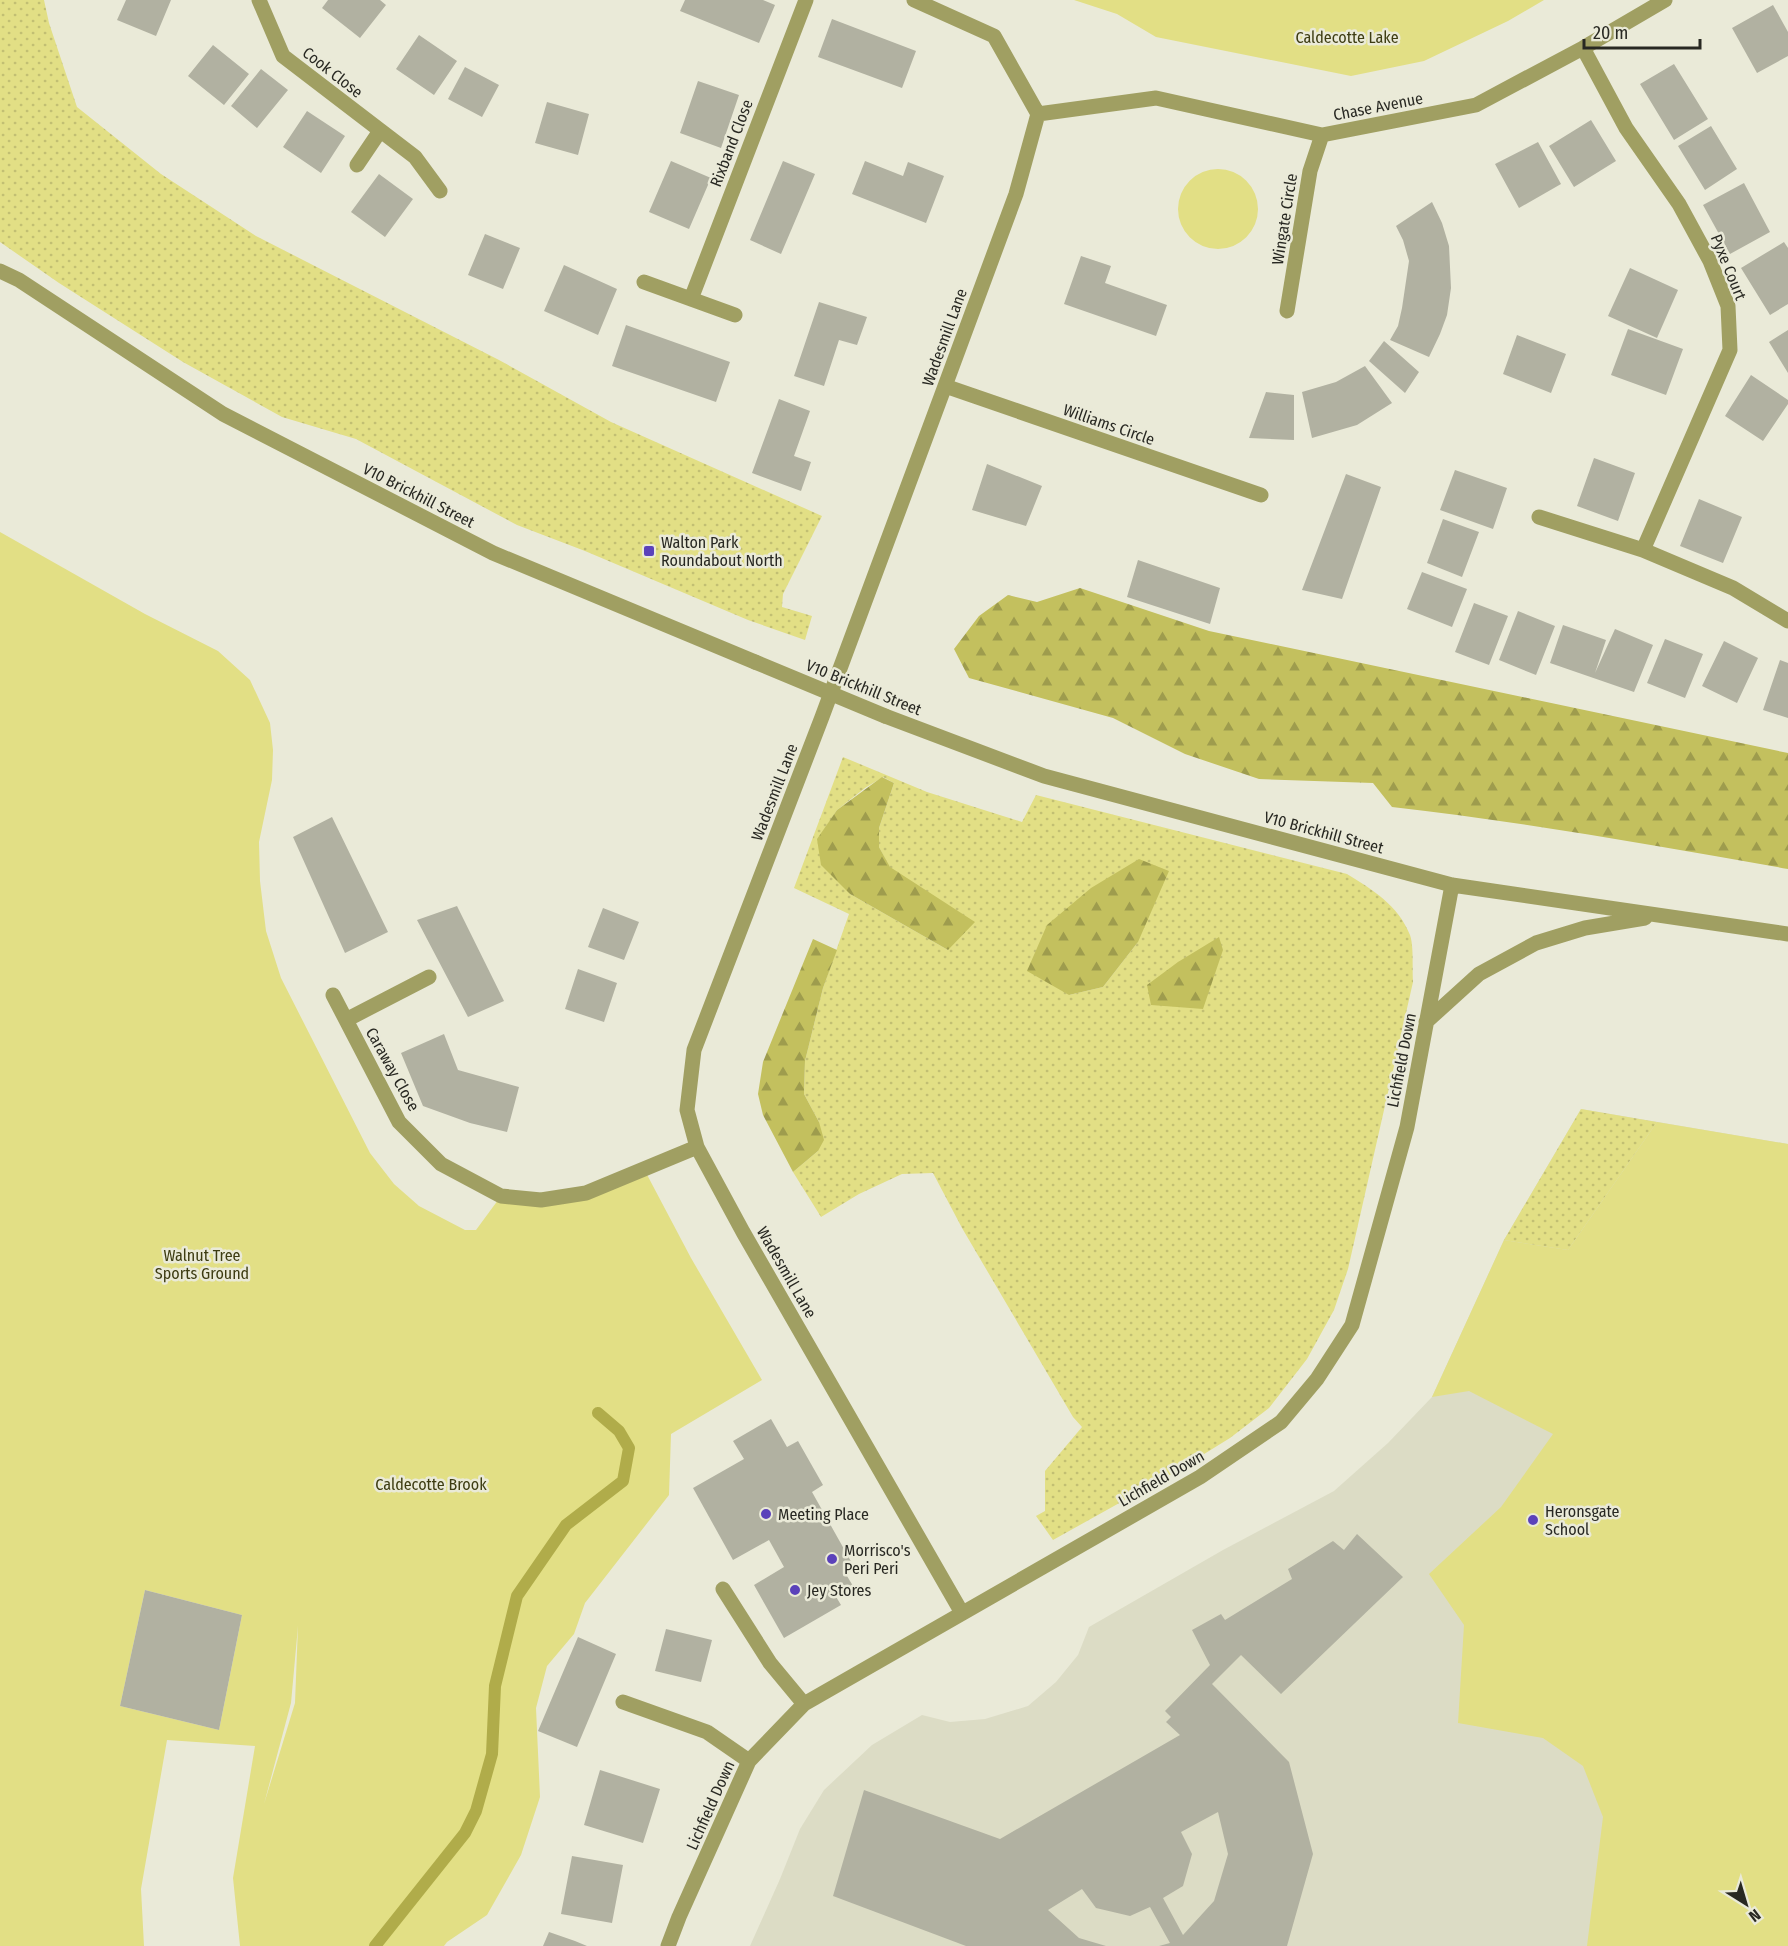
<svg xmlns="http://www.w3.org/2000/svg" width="1788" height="1946" font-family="'Fira Sans Condensed',sans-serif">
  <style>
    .built { fill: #dcdcc5 }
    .grass { fill: url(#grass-dots); fill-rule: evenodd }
    .forest { fill: url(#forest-firs) }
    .park { fill: #e2df85; fill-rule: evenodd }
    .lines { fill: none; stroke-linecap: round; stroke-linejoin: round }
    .stream { stroke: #b0ac4a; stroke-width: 12 }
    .building { fill: #b1b1a1; fill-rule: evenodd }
    .minor { stroke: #a09f62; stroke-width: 15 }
    .minor-bridge { stroke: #a09f62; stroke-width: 15 }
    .poi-dot { fill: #5b42ba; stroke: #eaead8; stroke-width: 2 }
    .labels { text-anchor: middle; stroke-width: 5; stroke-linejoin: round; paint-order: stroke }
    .park-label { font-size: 16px; fill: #3d3c12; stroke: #eaead8 }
    .street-label { font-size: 16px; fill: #282822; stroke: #eaead8 }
    .poi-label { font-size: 16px; fill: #282822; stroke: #eaead8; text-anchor: start }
  </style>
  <defs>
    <pattern id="grass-dots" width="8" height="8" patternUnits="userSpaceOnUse" patternTransform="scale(1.5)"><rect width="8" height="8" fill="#e2df85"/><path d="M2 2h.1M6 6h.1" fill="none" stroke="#c2bf73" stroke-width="1.8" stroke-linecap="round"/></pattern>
    <pattern id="forest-firs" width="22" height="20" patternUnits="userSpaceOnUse" patternTransform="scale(1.5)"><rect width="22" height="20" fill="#c3c05e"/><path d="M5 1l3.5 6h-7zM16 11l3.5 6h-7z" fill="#9e9c4d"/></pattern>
  </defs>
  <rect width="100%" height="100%" fill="#eaead8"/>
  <path class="built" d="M1581 1109 1788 1144V1946H750L780 1879 800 1829 824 1790 872 1745 922 1715 950 1722 985 1719 1028 1706 1056 1682 1078 1655 1089 1627 1223 1550 1334 1491 1388 1443 1432 1397 1504 1240Z"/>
  <path class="grass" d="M0 0H44L49 23 77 107 161 174 256 236 499 360 611 422 822 516 783 594 782 607 812 616 805 640 748 620 585 551 517 525 356 439 282 417 183 362 59 283 0 242Z
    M843 757 927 792 1022 822 1036 795 1347 874C1373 890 1398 905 1410 935 1414 946 1412 969 1413 982L1348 1269 1334 1310 1307 1359 1269 1408 1230 1438 1175 1472 1053 1540 1036 1516 1045 1511V1471L1082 1427 1073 1417 962 1228 933 1173 902 1174 859 1194 821 1217 793 1172 818 1151 819 1122 804 1094 805 1061 823 988 849 914 794 888ZM883 777 894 783 879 828V847L890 868 904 878 948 950 850 894 818 839 837 810 865 788ZM1138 942 1103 987 1069 995Z
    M1581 1109 1657 1122 1568 1250 1504 1240Z"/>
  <path class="forest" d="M1080 588 1209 631 1788 753V869C1657 846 1525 822 1392 807L1373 783 1259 779 1185 754 1113 718 969 678 954 649 979 616 1008 595 1037 602Z
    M882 777 894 783 879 828V847L890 867 975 922 948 950 850 894 821 865 817 839 837 810Z
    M1139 859 1169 871 1138 942 1103 987 1069 995 1027 971 1047 925 1091 888Z
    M1219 937 1223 950 1203 1009 1151 1005 1147 985 1178 962Z
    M813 939 837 950 823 988 805 1061 804 1094 819 1122 824 1140 818 1151 793 1172 763 1115 758 1094 763 1062Z"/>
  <path class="park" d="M1074 0H1544L1508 21 1424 61 1351 76 1156 37 1117 14Z
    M1178 209a40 40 0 1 1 80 0a40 40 0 1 1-80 0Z
    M0 532 145 614 218 651 250 680 270 723 273 750 272 780 259 842 260 881 266 931 281 978 370 1153 394 1184 419 1206 465 1230H476L501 1196 541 1200 644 1169 691 1258 762 1380 671 1434 669 1495 585 1603 574 1634 547 1666 536 1708 540 1797 521 1855 487 1915 447 1942 444 1946H240L233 1878 255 1746 167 1740 141 1889 144 1946H0ZM145 1590 242 1615 219 1730 120 1706ZM298 1626 295 1703 264 1804 291 1703Z
    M1657 1122 1788 1144V1946H1587L1603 1817 1583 1766 1543 1738 1458 1723 1464 1625 1429 1574 1501 1507 1553 1434 1469 1391 1432 1397 1504 1240 1568 1250Z"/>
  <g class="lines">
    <path class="stream" d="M375 1946 465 1833 476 1811 492 1754 495 1686 517 1596 566 1525 623 1481 629 1448 619 1431 598 1413"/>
  </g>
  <path class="building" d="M126 0H171L156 36 117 20Z
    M328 0H380L386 5 360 38 322 8Z
    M685 0H763L775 5 759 43 680 11Z
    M1773 5 1788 32V56L1757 73 1732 28Z
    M832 19 916 51 902 88 818 57Z
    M419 35 457 61 434 95 396 69Z
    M213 45 249 74 224 105 188 76Z
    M1674 64 1708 119 1674 140 1640 84Z
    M465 67 499 85 482 117 448 99Z
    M261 69 288 90 257 128 231 106Z
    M698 81 739 95 721 148 680 133Z
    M547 102 589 114 578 155 535 143Z
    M307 111 345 136 321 173 283 147Z
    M1591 120 1616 161 1574 187 1549 146Z
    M1711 126 1737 169 1705 190 1678 146Z
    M1538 142 1561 184 1519 208 1495 164Z
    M671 161 711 178 689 229 649 212Z
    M783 161 815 174 781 254 750 240Z
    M865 161 903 176 908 162 944 176 926 223 852 194Z
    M379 174 413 199 385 237 351 212Z
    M1744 183 1770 232 1730 254 1703 205Z
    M1432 202 1442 223 1449 246 1451 288 1447 315 1440 334 1429 357 1390 340 1398 326 1402 308 1409 261 1403 240 1396 226Z
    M485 234 520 248 503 289 468 275Z
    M1784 242 1788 248V304L1770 315 1741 268Z
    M1081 256 1111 266 1105 283 1167 305 1156 336 1064 304Z
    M564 265 617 289 598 335 544 311Z
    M1630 268 1678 290 1657 338 1608 316Z
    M819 302 867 317 857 345 839 340 824 386 794 376Z
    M626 325 730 362 716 402 612 366Z
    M1628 329 1683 349 1666 395 1611 375Z
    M1788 330V373L1769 342Z
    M1517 335 1566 354 1551 393 1503 374Z
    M1384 341 1419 372 1405 393 1369 361Z
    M1365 366 1392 403 1357 425 1312 438 1302 392 1336 382Z
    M1751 375 1788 400V404L1763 441 1725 416Z
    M1266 392 1294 395V440L1249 438Z
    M779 399 810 411 794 456 811 462 801 491 752 473Z
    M1594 458 1635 473 1618 521 1577 506Z
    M987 464 1042 486 1026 526 972 510Z
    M1455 470 1507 488 1493 529 1440 510Z
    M1346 474 1381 487 1342 599 1302 590Z
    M1699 499 1742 517 1723 563 1680 546Z
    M1443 519 1479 532 1462 577 1427 563Z
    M1138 560 1220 588 1210 624 1127 597Z
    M1422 572 1467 589 1452 627 1407 609Z
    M1474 603 1508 616 1489 665 1455 652Z
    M1518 611 1555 626 1536 675 1499 660Z
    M1563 625 1606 640 1595 673 1615 629 1653 645 1634 692 1550 663Z
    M1665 639 1703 654 1685 698 1647 683Z
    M1724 641 1758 658 1737 703 1702 686Z
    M1780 660 1788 663V718L1763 710Z
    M332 817 388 932 345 953 293 837Z
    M457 906 504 1001 468 1017 417 920Z
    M603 908 639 922 624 960 588 947Z
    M578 969 617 983 604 1022 565 1009Z
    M444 1034 458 1070 519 1087 507 1132 470 1123 423 1106 401 1053Z
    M771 1419 787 1447 798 1441 823 1485 812 1492 853 1565 844 1571 853 1586 835 1595 841 1605 784 1638 754 1585 784 1567 769 1540 733 1560 693 1488 744 1459 733 1441Z
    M1357 1534 1403 1577 1281 1694 1241 1655 1212 1684 1289 1762 1313 1854 1287 1946H1159L1170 1943 1150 1907 1130 1916 1096 1908 1082 1889 1048 1910 1079 1938 1106 1946H966L833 1896 864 1790 1000 1839 1180 1735 1166 1722 1171 1717 1165 1711 1210 1665 1192 1630 1221 1614 1225 1620 1292 1579 1288 1569 1333 1541 1344 1550ZM1218 1812 1228 1854 1214 1901 1183 1935 1163 1898 1183 1886 1192 1854 1181 1832Z
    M145 1590 242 1615 219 1730 120 1706Z
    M666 1629 712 1640 701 1682 655 1671Z
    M578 1637 616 1654 577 1747 538 1731Z
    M600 1770 660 1789 643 1843 584 1825Z
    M572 1856 623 1865 612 1923 561 1914Z
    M549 1932 575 1941 587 1946H543Z"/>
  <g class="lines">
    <path class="minor" d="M259 0 283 56 415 157 440 191
      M914 0 994 36 1038 114 1016 194 945 386 822 717 694 1050 687 1110 697 1147 743 1232 962 1613
      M1583 48 1626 128 1679 204 1710 261 1728 306 1730 350 1643 550
      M1038 114 1156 98 1322 135 1476 105 1583 48 1665 0
      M357 165 380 131
      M0 271 19 280 223 414 493 553 755 662
      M644 282 735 315
      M691 299 806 0
      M1287 311 1310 171 1322 135
      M945 386 1261 495
      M1539 517 1643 550 1733 588 1788 621
      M885 716 1044 776 1452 885 1788 934
      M333 995 399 1122 441 1164 501 1196 541 1200 586 1193 697 1147
      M346 1020 429 977
      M1426 1022 1479 974 1536 943 1585 928 1645 918
      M723 1589 770 1663 804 1704
      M623 1702 707 1732 749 1761
      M668 1946 679 1917 749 1761 804 1704 1200 1477 1281 1422 1317 1379 1352 1325 1407 1127 1452 885"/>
    <path class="minor-bridge" d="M755 662 885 716"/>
  </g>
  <g class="poi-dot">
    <rect x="643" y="545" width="12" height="12" rx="3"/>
    <circle cx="766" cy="1514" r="6"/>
    <circle cx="1533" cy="1520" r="6"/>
    <circle cx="832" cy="1559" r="6"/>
    <circle cx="795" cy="1590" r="6"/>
  </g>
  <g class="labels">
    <g class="park-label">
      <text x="1347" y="43">Caldecotte Lake</text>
      <text x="202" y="1261">Walnut Tree<tspan x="202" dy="18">Sports Ground</tspan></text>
      <text x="431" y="1490">Caldecotte Brook</text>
    </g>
    <g class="street-label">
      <text transform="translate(333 72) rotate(38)" y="6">Cook Close</text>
      <text transform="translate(1378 106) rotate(-11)" y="6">Chase Avenue</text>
      <text transform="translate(731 143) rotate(-69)" y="6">Rixband Close</text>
      <text transform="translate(1284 219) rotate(-81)" y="6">Wingate Circle</text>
      <text transform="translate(1729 267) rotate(68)" y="6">Pyxe Court</text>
      <text transform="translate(944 337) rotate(-70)" y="6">Wadesmill Lane</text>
      <text transform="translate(1109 424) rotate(19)" y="6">Williams Circle</text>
      <text transform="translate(419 495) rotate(27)" y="6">V10 Brickhill Street</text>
      <text transform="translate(864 687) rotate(22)" y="6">V10 Brickhill Street</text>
      <text transform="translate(774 792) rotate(-69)" y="6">Wadesmill Lane</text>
      <text transform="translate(1324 832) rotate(15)" y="6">V10 Brickhill Street</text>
      <text transform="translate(1401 1060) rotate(-79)" y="6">Lichfield Down</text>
      <text transform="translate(393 1069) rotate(61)" y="6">Caraway Close</text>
      <text transform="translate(787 1272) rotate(60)" y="6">Wadesmill Lane</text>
      <text transform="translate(1161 1478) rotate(-30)" y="6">Lichfield Down</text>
      <text transform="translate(710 1805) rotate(-66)" y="6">Lichfield Down</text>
    </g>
    <g class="poi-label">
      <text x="661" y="548">Walton Park<tspan x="661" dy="18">Roundabout North</tspan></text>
      <text x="1545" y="1517">Heronsgate<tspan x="1545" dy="18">School</tspan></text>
      <text x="778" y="1520">Meeting Place</text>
      <text x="844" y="1556">Morrisco's<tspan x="844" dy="18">Peri Peri</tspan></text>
      <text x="807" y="1596">Jey Stores</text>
    </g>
  </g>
  <g transform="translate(1746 1904) rotate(143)" stroke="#eaead8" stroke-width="4.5" paint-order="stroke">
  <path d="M0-4.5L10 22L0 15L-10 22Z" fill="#282822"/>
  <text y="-9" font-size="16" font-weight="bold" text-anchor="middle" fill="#282822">N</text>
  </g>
  <path d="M1584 39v9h116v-9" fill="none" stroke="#282822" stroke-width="3"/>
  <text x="1593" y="39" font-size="18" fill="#282822" stroke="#eaead8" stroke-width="4.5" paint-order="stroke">20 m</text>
</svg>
